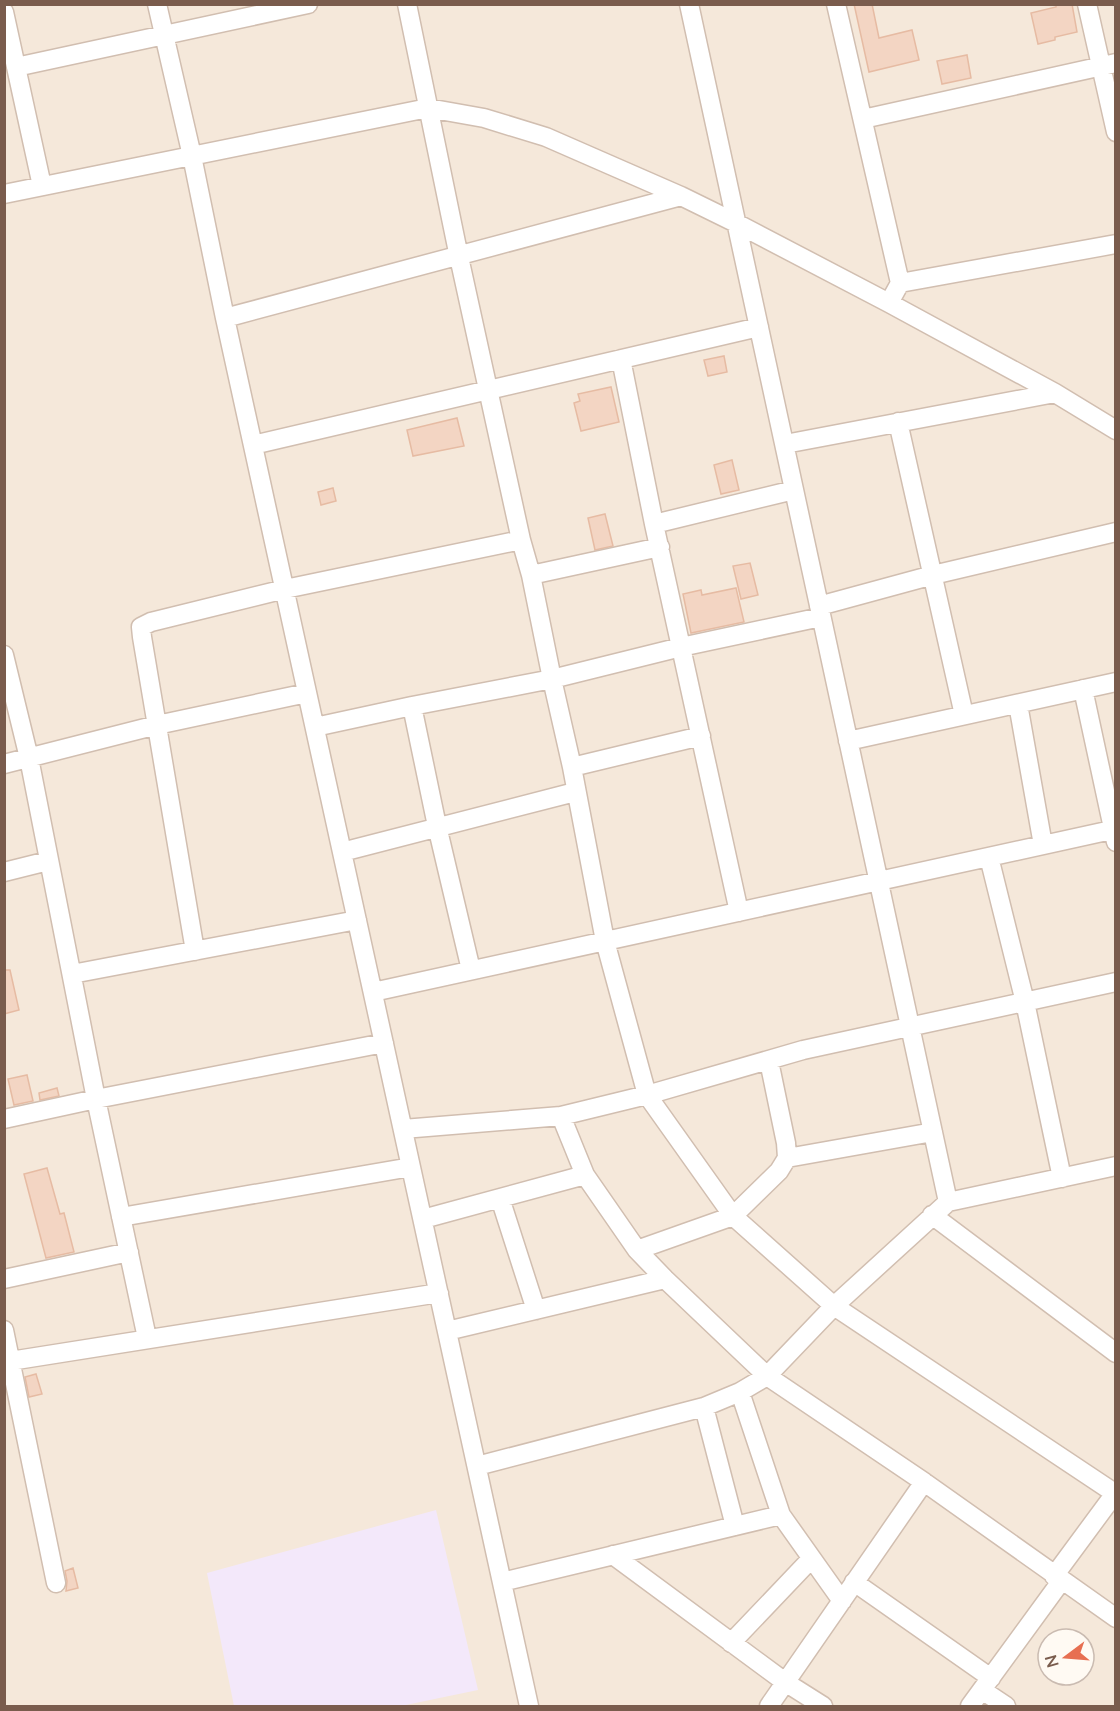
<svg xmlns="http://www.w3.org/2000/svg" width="1120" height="1711" font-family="Lato,sans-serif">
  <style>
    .residential { fill: #f5e8da; fill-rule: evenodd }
    .education { fill: #f3e8fa }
    .building { fill: #f3d5c3; stroke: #e6bba3; stroke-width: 1.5 }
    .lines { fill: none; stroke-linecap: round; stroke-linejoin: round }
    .minor-casing { stroke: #d1beb0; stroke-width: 21 }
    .minor { stroke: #fff; stroke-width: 18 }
  </style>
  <rect width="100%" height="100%" fill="#fdf6ec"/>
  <path class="residential" d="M5 5H1115V1706H5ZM1048 1639H1084V1675H1048Z"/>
  <path class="education" d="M436 1510 478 1690 401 1706H234L207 1573Z"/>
  <path class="building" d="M854 4H872L879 38 912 30 919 60 869 72Z
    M1056 4H1072L1077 32 1055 37V40L1038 44 1031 13 1056 7Z
    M967 55 971 78 942 84 937 61Z
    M724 356 727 372 708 376 704 360Z
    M611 387 619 422 581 431 574 403 580 401 578 394Z
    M457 418 464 446 413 456 407 430Z
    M732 460 739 490 721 494 714 465Z
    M333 488 336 501 321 505 318 492Z
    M605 514 613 546 595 550 588 518Z
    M750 563 758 595 741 599 733 566Z
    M736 588 744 622 691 633 683 594 701 590 702 595Z
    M4 970H10L19 1010 4 1014Z
    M27 1075 33 1101 14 1105 8 1079Z
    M57 1088 59 1096 40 1100 39 1093Z
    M47 1168 60 1214 64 1213 74 1252 46 1258 24 1174Z
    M36 1374 42 1394 29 1397 25 1377Z
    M73 1568 78 1588 66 1591 67 1581 65 1571Z"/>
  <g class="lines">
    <g class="minor-casing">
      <path id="minor" d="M157 4 192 156 225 318 529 1706
        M407 4 459 257 521 540 531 575 552 679 572 767 605 941 647 1095 733 1216 834 1306 1116 1494
        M689 4 948 1202
        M836 4 900 283 889 303
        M1087 4 1116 132
        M4 12 42 186
        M16 67 308 4
        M863 119 1116 63
        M4 194 428 108 484 118 546 137 681 196 736 223 889 303 1055 393 1116 430
        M900 283 1116 244
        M225 318 681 196
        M621 359 654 524 739 912
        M898 422 964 715
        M785 444 1055 393
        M253 445 759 327
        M654 524 794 490
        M531 575 660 547
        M819 606 933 575 1116 532
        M4 655 29 758 96 1099 147 1338
        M1083 689 1116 842
        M1018 704 1043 845
        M412 706 437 826 471 970
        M315 727 412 706 552 679 681 647 821 617
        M848 741 1116 682
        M4 764 157 725 307 693
        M572 767 701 736
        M342 852 575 792
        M989 857 1025 1002 1062 1178
        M4 872 48 861
        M195 951 142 637 141 627 151 622 285 589 521 540
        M72 974 357 920
        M373 992 1116 829
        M561 1116 647 1095 803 1050 1116 982
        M4 1119 96 1099 384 1043
        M403 1129 561 1116 585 1175 637 1250 665 1279 767 1376 924 1482 1116 1618
        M787 1158 933 1132
        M500 1198 536 1310
        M932 1215 1116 1353
        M121 1217 411 1167
        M423 1219 585 1175
        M637 1250 733 1216 779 1171 787 1158 786 1143 769 1061
        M4 1279 129 1252
        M4 1330 56 1583
        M447 1331 665 1279
        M4 1362 439 1293
        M740 1392 781 1515 842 1601
        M704 1407 735 1526
        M477 1466 704 1407 740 1392 767 1376 834 1306 948 1202 1116 1166
        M613 1555 785 1682 823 1706
        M1054 1576 1116 1492
        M502 1582 781 1515
        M854 1582 991 1678
        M731 1643 811 1559
        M982 1690 1006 1706
        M769 1706 924 1482
        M970 1706 1062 1580"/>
    </g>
    <use href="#minor" class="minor"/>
  </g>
  <rect width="1120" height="1711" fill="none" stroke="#7a5c4d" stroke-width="12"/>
  <g transform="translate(1066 1657) rotate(254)"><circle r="28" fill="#fffaf3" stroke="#cabbb1" stroke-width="1.5"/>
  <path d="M0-4.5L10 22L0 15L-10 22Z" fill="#e76f51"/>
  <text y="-9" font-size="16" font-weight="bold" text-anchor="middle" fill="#7a5c4d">N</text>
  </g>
</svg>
